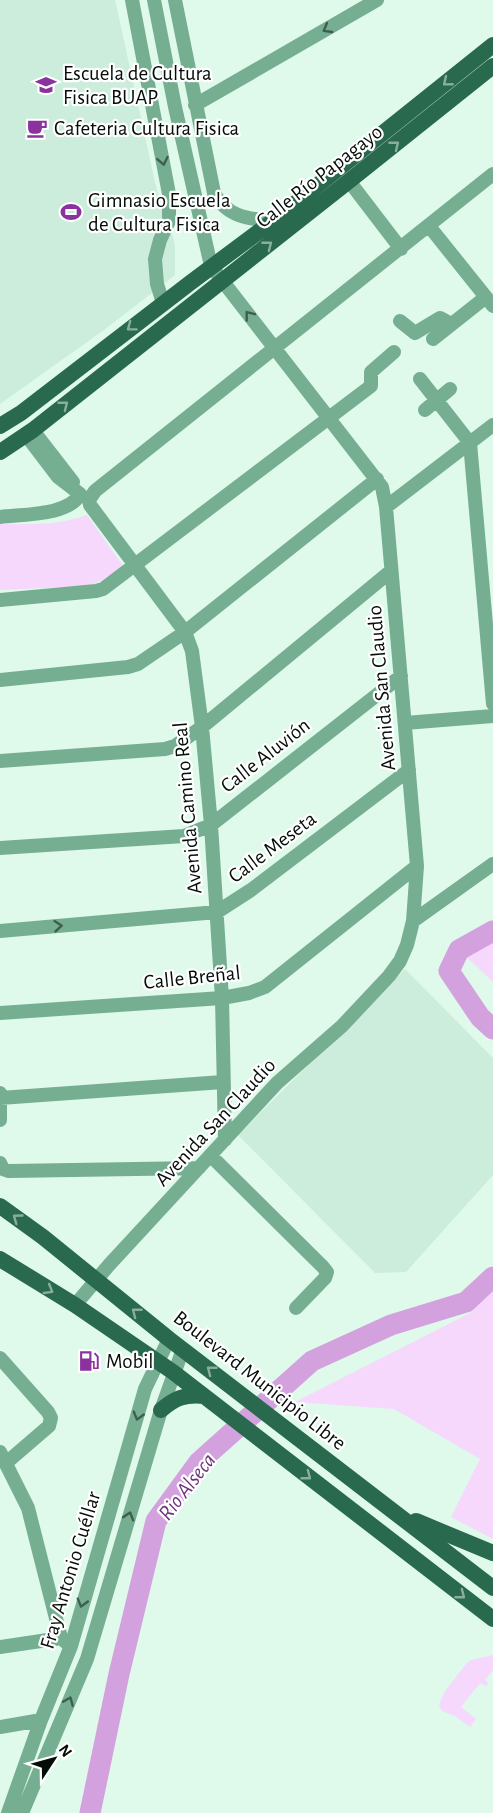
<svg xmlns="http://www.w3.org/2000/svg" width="493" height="1813" font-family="'Alegreya Sans',sans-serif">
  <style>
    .built { fill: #cceddc }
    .green { fill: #f6d8fd }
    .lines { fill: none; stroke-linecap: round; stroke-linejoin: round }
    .river { stroke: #d3a2de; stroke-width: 21 }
    .minor { stroke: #76ae92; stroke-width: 14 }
    .major { stroke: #296a4e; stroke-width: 16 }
    .oneway { stroke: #3e5e4e }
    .oneway2 { stroke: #89ad9e }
    .labels { text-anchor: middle; stroke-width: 4.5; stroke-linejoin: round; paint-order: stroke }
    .poi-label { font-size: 21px; fill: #050d09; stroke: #fff; text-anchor: start }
    .street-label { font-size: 21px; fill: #050d09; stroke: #fff }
    .water-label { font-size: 22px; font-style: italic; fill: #6d327a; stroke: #fff }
  </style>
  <rect width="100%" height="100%" fill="#dff9eb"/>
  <path class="built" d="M0 0H115L157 191 168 219 175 245V275L104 330 0 404Z
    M405 969 493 1058V1175L406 1272 375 1273 238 1135Z"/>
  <path class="green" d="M87 515 123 566 103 580 87 586 0 590V524C32 524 57 526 87 515Z
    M493 934V982L459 950Z
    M493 1291V1539L451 1517 480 1459 394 1409 295 1402 470 1313Z
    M493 1655V1670L485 1680 489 1683 486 1686 480 1683 461 1707 476 1719 470 1727 455 1716 442 1711 439 1705 445 1691 467 1663 471 1660Z"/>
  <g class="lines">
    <path class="river" d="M493 931 459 950 449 971 480 1017 493 1029
      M90 1813 119 1674 156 1521 199 1462 312 1361 391 1325 466 1302 493 1277"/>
    <path class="minor" d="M132 0 169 194V221L160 240 155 259 157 284 163 303
      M175 0 214 193C227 217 248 219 273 221
      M195 105 377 0
      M349 181 401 249
      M429 226 493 306
      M400 321 415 333 440 318 451 324
      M433 339 486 297
      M420 379 470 443 493 704
      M425 410 450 389
      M35 433 73 482
      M26 435 58 477 80 494
      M386 507 493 425
      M0 517C22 514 69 516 80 494
      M0 600 96 591 103 589 371 386V372L394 352
      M0 680 128 667 138 664 185 632 377 479
      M405 723 493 716
      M0 761 165 749 175 746 202 727 391 571
      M0 848 184 836 211 825 401 676
      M413 921 493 864
      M0 931 217 912 251 890 409 770
      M0 1013 222 998 249 993 265 987 417 866
      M0 1093V1120
      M0 1098 223 1082
      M225 1140 222 998 211 825 202 727 192 651 185 632 90 505 89 500 95 491 493 174
      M211 1156 323 1267 327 1272 325 1278 296 1308
      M0 1163 3 1169 9 1171 199 1168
      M75 1305 109 1265 277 1083 342 1026 389 976 400 961 407 945 413 921 417 866 386 507 382 487 211 266 175 107 154 0
      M0 1358 48 1412 51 1418 49 1426 6 1463
      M0 1452 28 1508 61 1638
      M0 1647 61 1638 67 1643
      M0 1727 41 1720
      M8 1813 41 1720 71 1646 145 1389 169 1339
      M22 1813 87 1659 161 1410 183 1349"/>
    <path class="major" d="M0 426 21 413 190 283 273 221 493 45
      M0 452 33 430 349 181 493 66
      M0 1206 43 1237 169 1339 493 1588
      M0 1259 75 1305 173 1372 493 1619
      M161 1410C175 1398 185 1394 204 1396
      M416 1521 493 1553"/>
  </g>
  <defs><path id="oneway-chevron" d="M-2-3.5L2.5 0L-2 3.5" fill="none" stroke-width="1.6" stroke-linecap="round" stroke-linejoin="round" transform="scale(1.5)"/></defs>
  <g class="oneway">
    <use href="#oneway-chevron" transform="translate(327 29) rotate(150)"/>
    <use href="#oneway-chevron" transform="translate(163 161) rotate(79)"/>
    <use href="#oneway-chevron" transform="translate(249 315) rotate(-128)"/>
    <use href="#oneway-chevron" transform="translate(58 926) rotate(-5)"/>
    <use href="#oneway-chevron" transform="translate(138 1416) rotate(106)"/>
    <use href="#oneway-chevron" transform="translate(129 1516) rotate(-73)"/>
    <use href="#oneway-chevron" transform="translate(82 1603) rotate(106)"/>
    <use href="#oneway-chevron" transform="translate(69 1701) rotate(-67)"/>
  </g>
  <g class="oneway2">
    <use href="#oneway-chevron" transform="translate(447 82) rotate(141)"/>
    <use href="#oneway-chevron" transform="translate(395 145) rotate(-39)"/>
    <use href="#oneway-chevron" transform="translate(268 245) rotate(-38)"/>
    <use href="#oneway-chevron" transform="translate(131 327) rotate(143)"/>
    <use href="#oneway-chevron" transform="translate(64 405) rotate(-38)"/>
    <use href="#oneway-chevron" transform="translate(17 1218) rotate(-144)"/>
    <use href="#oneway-chevron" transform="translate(49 1290) rotate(31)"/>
    <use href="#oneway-chevron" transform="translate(136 1312) rotate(-142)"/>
    <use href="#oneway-chevron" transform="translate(211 1370) rotate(-142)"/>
    <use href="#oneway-chevron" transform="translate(307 1476) rotate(38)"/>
    <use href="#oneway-chevron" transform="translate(461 1595) rotate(38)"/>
  </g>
  <defs>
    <g id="university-bare" transform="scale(1.62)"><path d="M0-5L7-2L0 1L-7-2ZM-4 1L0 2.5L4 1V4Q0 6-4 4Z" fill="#8b329e" stroke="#fff" stroke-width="2.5" paint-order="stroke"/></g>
    <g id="cafe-bare" transform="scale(1.62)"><path d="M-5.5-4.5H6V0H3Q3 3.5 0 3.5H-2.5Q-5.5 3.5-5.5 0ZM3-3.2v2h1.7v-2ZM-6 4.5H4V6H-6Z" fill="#8b329e" stroke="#fff" stroke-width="2.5" paint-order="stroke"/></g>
    <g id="stadium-bare" transform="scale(1.62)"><path d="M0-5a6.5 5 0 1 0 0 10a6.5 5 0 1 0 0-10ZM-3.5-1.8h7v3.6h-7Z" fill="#8b329e" stroke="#fff" stroke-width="2.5" paint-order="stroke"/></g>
    <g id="fuel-bare" transform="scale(1.62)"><path d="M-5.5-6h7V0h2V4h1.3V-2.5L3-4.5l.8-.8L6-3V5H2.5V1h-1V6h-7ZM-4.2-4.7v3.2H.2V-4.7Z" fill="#8b329e" stroke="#fff" stroke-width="2.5" paint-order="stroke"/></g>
  </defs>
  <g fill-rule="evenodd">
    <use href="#university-bare" x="46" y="85"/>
    <use href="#cafe-bare" x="37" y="128"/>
    <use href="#stadium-bare" x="71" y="212"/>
    <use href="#fuel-bare" x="89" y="1361"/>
  </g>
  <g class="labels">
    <g class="poi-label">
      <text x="63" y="80">Escuela de Cultura<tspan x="63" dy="24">Fisica BUAP</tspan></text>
      <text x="54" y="135">Cafeteria Cultura Fisica</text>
      <text x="88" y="207">Gimnasio Escuela<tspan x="88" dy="24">de Cultura Fisica</tspan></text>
      <text x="106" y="1368">Mobil</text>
    </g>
    <g class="street-label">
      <text transform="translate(319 176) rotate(-38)" y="7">Calle Río Papagayo</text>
      <text transform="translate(381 688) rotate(-95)" y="7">Avenida San Claudio</text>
      <text transform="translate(265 755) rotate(-38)" y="7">Calle Aluvión</text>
      <text transform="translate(187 808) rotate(-95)" y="7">Avenida Camino Real</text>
      <text transform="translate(272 847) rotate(-37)" y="7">Calle Meseta</text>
      <text transform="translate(192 977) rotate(-6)" y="7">Calle Breñal</text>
      <text transform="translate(215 1122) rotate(-47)" y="7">Avenida San Claudio</text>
      <text transform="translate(260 1380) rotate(38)" y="7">Boulevard Municipio Libre</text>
      <text transform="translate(70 1570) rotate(-73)" y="7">Fray Antonio Cuéllar</text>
    </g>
    <g class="water-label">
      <text transform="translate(186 1486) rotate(-52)" y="8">Rio Alseca</text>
    </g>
  </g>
  <g transform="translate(54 1759) rotate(54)" stroke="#ffffff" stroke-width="4.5" paint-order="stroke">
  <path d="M0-4.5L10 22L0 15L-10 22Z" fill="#050d09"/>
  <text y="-9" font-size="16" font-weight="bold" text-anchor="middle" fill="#050d09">N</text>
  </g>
</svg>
